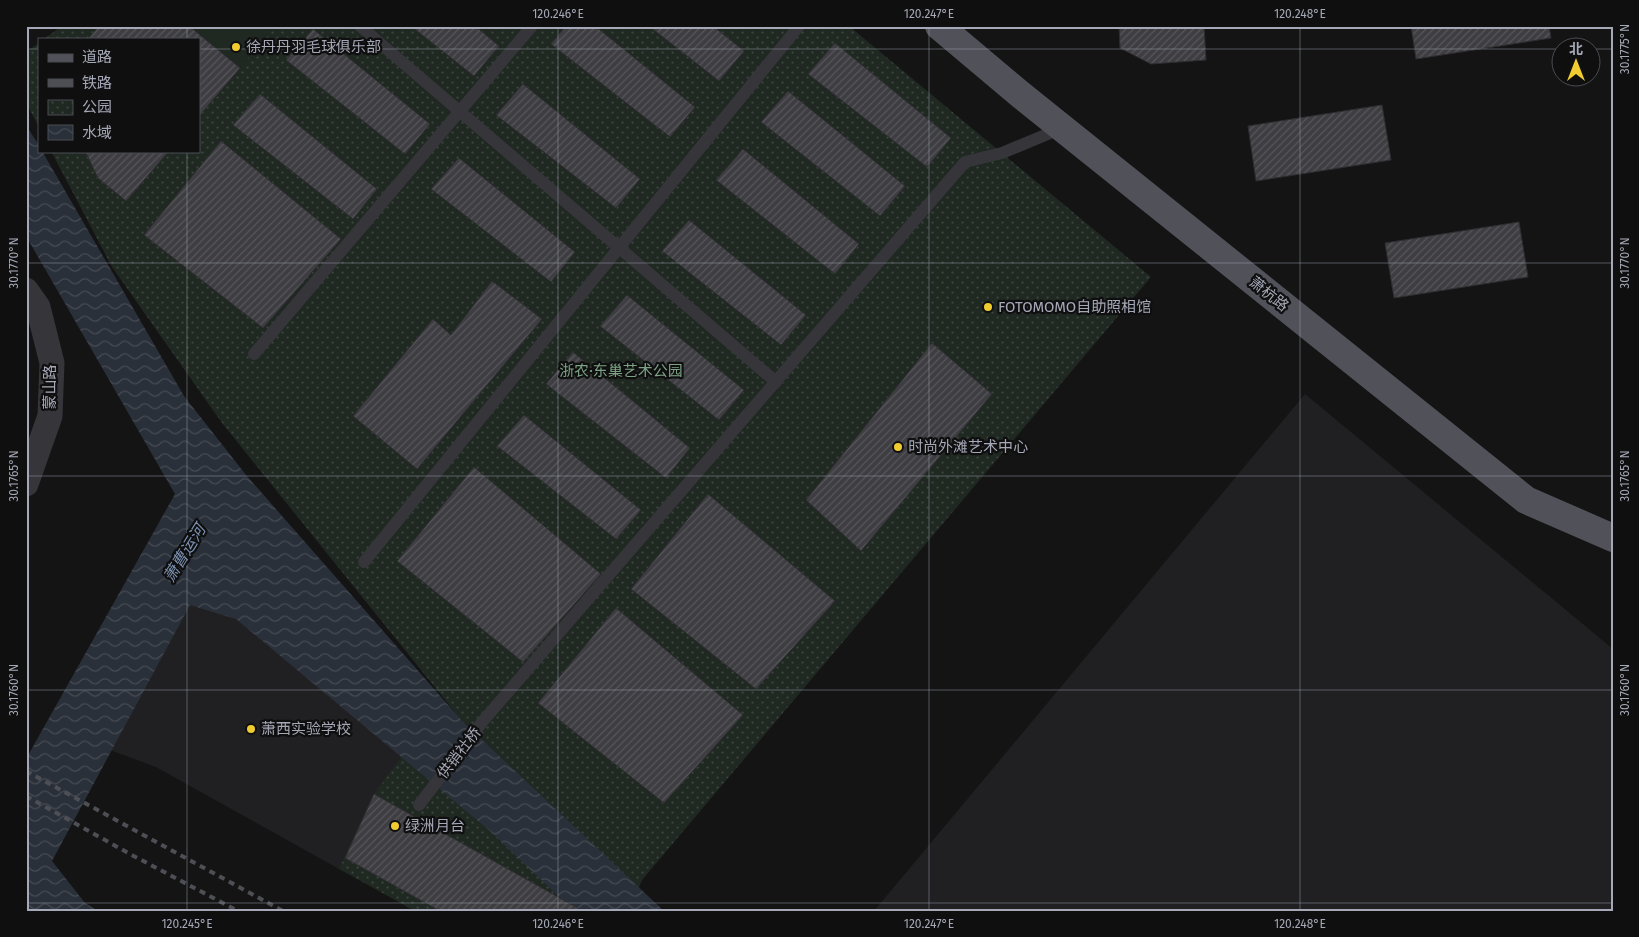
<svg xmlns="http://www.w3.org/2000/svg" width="1639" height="937" font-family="'Fira Sans','Noto Sans SC',sans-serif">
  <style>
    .built { fill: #202022 }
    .park { fill: url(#park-dots) }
    .pitch { fill: #202822 }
    .water { fill: url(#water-waves) }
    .building { fill: url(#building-hatch); stroke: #2e2e31 }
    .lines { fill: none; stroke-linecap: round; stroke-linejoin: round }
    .lane { stroke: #35353a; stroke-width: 12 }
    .street { stroke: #35353a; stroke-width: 25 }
    .primary { stroke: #515159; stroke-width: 28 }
    .rail { stroke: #4e4e55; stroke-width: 4; stroke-dasharray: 6 5; stroke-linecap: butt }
    .ticks { fill: none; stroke: #a5a8b6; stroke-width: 1; stroke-opacity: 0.45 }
    .poi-dot { fill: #f0cc31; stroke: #0f0f10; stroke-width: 2 }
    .labels { text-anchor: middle; stroke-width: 4.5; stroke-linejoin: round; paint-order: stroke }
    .poi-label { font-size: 15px; fill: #a5a8b6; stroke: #0f0f10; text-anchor: start }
    .street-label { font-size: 15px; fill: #a5a8b6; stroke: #0f0f10 }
    .park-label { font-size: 15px; fill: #7ca184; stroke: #0f0f10 }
    .water-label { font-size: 16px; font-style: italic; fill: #7c91b1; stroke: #0f0f10 }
    .neatline { fill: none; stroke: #a5a8b6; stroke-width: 2 }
    .ticks-label { font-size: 12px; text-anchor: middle; fill: #a5a8b6 }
  </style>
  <defs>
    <pattern id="park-dots" width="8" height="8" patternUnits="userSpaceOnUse" patternTransform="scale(1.25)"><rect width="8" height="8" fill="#202822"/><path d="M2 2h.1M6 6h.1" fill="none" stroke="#3d4440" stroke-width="1.8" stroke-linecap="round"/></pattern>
    <pattern id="water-waves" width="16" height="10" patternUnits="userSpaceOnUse" patternTransform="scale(1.25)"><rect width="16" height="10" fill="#2a3039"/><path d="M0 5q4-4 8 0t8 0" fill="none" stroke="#464b53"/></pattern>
    <pattern id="building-hatch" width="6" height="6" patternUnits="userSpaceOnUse" patternTransform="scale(1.25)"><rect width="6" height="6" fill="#3e3e42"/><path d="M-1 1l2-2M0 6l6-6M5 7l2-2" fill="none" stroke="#57575b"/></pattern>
  </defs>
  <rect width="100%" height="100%" fill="#141415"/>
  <path class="built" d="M1305 394 1613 649V911H874Z
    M198 592 412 743 339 869 156 767 102 747 116 715Z"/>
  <path class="park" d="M62 26H849L1151 277 642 880 629 911H415L339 869 374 794 412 743 454 711 222 423 112 267 51 151H199V39H44Z
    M39 43V127L26 103V52Z"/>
  <path class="pitch" d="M189 26H273L240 68Z"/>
  <path class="water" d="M26 126 39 145V151H42L184 396 246 475 464 723 664 911H574L490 831 236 619 190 605 52 861 85 903 98 911H26V759L175 494 26 236Z"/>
  <path class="building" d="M99 26H189L240 68 199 116V39H88Z
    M411 26H475L499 46 474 76Z
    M566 26H595L695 107 670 137 551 44Z
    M649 26H713L744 51 719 81Z
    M1119 26H1204L1206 60 1151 64 1120 48Z
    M1411 26H1549L1551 38 1416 59Z
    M313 29 430 124 405 154 286 60Z
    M835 43 951 138 927 167 808 74Z
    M523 84 640 179 616 208 496 115Z
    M788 91 905 186 880 216 761 122Z
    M260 94 377 189 353 219 233 125Z
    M1382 105 1391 160 1256 181 1248 126Z
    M221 141 341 239 263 328 144 235Z
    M743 149 859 244 835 274 716 180Z
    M85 151H169L126 201 98 178Z
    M459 158 575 252 551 282 431 189Z
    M689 220 806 315 781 345 662 251Z
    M1519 222 1528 277 1394 298 1385 243Z
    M492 281 542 319 417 469 353 416 433 319 451 335Z
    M627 295 744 390 719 420 600 326Z
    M932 343 992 394 861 551 806 500Z
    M573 352 690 448 666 478 546 384Z
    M524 415 641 510 616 539 497 446Z
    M474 467 601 574 523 662 397 561Z
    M708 494 835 601 756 689 631 589Z
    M616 608 743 715 664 803 538 703Z
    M374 794 583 911H440L345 858Z"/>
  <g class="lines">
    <path class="lane" d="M360 26 776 382
      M254 354 532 26
      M364 562 799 26
      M419 805 483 721 965 162 1002 153 1062 128"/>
    <path class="street" d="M26 290 38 307 52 363 50 416 26 484"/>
    <path class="primary" d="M939 26 1021 95 1526 500 1613 538"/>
    <path class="rail" d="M26 771 283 911
      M26 796 130 854 238 911"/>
  </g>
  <path class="ticks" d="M187 26V39M558 26V911M929 26V911M1300 26V911M26 49H39M199 49H1562M1592 49H1613M187 151V911M26 263H1613M26 476H1613M26 690H1613M26 903H1613"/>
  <g class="poi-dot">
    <circle cx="236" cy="47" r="5"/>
    <circle cx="988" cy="307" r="5"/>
    <circle cx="898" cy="447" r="5"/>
    <circle cx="251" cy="729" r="5"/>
    <circle cx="395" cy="826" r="5"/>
  </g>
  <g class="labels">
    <g class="poi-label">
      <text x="246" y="52">徐丹丹羽毛球俱乐部</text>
      <text x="998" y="312">FOTOMOMO自助照相馆</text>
      <text x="908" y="452">时尚外滩艺术中心</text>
      <text x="261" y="734">萧西实验学校</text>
      <text x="405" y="831">绿洲月台</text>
    </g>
    <g class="street-label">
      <text transform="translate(1269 294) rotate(39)" y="5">萧杭路</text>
      <text transform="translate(50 387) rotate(-90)" y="5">蒙山路</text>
      <text transform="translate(459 753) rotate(-52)" y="5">供销社桥</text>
    </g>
    <g class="park-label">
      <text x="621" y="376">浙农·东巢艺术公园</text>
    </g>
    <g class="water-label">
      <text transform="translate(184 553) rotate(-58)" y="6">萧曹运河</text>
    </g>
  </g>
  <rect width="1639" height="937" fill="none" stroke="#0f0f10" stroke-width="55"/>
  <rect x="38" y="38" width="162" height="115" fill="#0f0f10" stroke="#4b4c52"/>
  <rect x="48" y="54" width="25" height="8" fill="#515159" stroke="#4b4c52"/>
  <text x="82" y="62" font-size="15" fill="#a5a8b6">道路</text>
  <rect x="48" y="79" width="25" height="8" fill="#4e4e55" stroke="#4b4c52"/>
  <text x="82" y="88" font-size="15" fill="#a5a8b6">铁路</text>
  <rect x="48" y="100" width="25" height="15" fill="url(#park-dots)" stroke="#4b4c52"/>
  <text x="82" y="112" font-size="15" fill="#a5a8b6">公园</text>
  <rect x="48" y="125" width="25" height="15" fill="url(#water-waves)" stroke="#4b4c52"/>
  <text x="82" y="138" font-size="15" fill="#a5a8b6">水域</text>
  <g transform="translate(1576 62)"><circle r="24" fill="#0f0f10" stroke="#4b4c52"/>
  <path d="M0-4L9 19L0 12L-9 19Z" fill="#f0cc31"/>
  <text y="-8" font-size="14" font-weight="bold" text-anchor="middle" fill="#a5a8b6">北</text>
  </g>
  <rect x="28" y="28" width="1584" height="882" class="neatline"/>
  <g class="ticks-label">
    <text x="558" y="18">120.246°E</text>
    <text x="929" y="18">120.247°E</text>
    <text x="1300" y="18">120.248°E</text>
    <text transform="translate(1625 49) rotate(-90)" y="4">30.1775°N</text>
    <text transform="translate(14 263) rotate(-90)" y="4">30.1770°N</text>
    <text transform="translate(1625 263) rotate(-90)" y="4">30.1770°N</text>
    <text transform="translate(14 476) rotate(-90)" y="4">30.1765°N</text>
    <text transform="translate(1625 476) rotate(-90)" y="4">30.1765°N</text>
    <text transform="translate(14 690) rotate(-90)" y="4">30.1760°N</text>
    <text transform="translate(1625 690) rotate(-90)" y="4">30.1760°N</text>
    <text x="187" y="928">120.245°E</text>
    <text x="558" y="928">120.246°E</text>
    <text x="929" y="928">120.247°E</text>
    <text x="1300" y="928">120.248°E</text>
  </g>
</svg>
